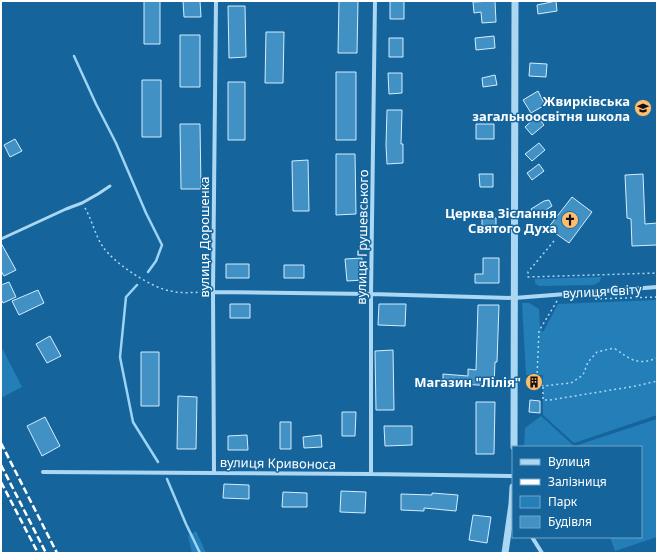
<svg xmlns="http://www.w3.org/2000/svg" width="658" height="554" font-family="'Noto Sans',sans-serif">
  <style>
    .green { fill: #247fb9 }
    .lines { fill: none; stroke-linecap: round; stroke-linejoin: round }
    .stream { stroke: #9dd4f6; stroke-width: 2.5 }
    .building { fill: #4291c5; stroke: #d3edfd }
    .path { stroke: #abd7f3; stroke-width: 1.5; stroke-dasharray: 2 3; stroke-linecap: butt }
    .service { stroke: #abd7f3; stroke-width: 3 }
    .minor { stroke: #abd7f3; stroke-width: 4 }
    .tertiary { stroke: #abd7f3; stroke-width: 7 }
    .rail { stroke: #fff; stroke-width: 2.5; stroke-dasharray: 7 3; stroke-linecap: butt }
    .labels { text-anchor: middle; stroke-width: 3; stroke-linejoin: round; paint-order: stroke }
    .poi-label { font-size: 13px; font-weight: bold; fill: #fff; stroke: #15659c; text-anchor: end }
    .street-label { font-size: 13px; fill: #fff; stroke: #15659c }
  </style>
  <rect width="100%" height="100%" fill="#15659c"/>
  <path class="green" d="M601 277C601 282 597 284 593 285L539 286 535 283V279Z
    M657 300V415L574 443 543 415V375H526L522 303H529L539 309 540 329 543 332 558 304Z
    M1 346 22 387 1 398Z
    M541 416 575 447H524L525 428Z
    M657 419V537L615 551 610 537H641V447H578V445Z
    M196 531 206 553H192L188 536Z"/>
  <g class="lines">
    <path class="stream" d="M74 56 96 104 116 143 146 213 162 245 156 261 148 272
      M137 285 126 297 120 357 133 422 158 462
      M167 479 186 524 200 553"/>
  </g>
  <path class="building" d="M144 1H160V44H144Z
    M183 1H200L201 17H184Z
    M339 1H358L357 53H338Z
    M390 1H404V19H390Z
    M495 1 496 22 482 23 481 12 474 13 473 2Z
    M556 1 557 11 538 14 537 5Z
    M228 6H245L246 57 229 58Z
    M266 32H284L283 83H265Z
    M180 35H200V87H180Z
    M494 36 495 48 476 50 475 38Z
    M389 38H403V57H389Z
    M530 63 547 64 546 77 529 76Z
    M336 72H356V140H336Z
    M388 73H402V93L389 94Z
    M495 75 497 85 483 87 482 78Z
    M142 80H161V137H142Z
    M228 82H245V140H228Z
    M538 91 545 105 531 113 523 100Z
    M387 110H402L401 144H403V163L387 164 386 145Z
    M537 116 544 125 532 135 525 127Z
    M180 124H200L201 189H181Z
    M476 124H494V139H476Z
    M15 139 22 151 10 157 4 145Z
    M539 143 545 150 532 161 525 154Z
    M336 154H355L356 214 336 215Z
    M308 160 309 211H293L292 161Z
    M539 164 544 171 532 180 527 173Z
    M479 174H493V187H480Z
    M643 174 645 224 657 223V245L632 246 631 219 627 218 625 175Z
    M572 197 592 212 569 243 548 228Z
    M549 200 552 206 535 217 531 209 544 201Z
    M482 218H496V232H482Z
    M1 243 16 270 4 276 1 271Z
    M362 258 363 280 347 281 345 259Z
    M483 258H499V283H475V274H483Z
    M226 264H249V278H226Z
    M284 265H304V278H284Z
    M9 282 16 297 3 303 1 299V285Z
    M38 290 44 303 19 315 12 301Z
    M230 304H250V318H230Z
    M379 304H406L405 326 378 325Z
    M478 305H499L497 362H495L494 386 443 383V374L468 376V369L476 370Z
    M50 336 61 356 47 363 36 344Z
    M393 350 394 410H376L375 351Z
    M141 352H159V406H141Z
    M178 396 197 397 196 449H177Z
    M530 400 540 401V413L529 412Z
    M476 402H495L494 454H476Z
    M342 412H356L355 436H342Z
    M45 417 60 446 42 456 27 426Z
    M280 422H291V449H280Z
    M384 426H412V445L385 446Z
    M247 435 248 450H228V436Z
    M321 435 322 447 304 448 303 437Z
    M224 484 249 485V499L223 498Z
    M341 491 366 492 365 513 340 512Z
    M283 492 307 493V507H282Z
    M432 493 458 495 456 511 424 508V511L401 510V494L432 495Z
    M473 515 491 517 487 543 469 540Z"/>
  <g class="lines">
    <path class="path" d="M85 208C92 220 95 235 103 247 114 263 151 288 171 291 183 294 196 292 208 292
      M554 241 528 272V277L657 273
      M595 299 657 297
      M557 301 539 331 537 376 543 386 571 383 583 375 588 362 597 352 614 348C630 359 637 366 657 358
      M543 387V400H550L636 386 657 381"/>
    <path class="service" d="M1 239 66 209 82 203 98 194 110 186"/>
    <path class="minor" d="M213 292 371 294 514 298 657 287
      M43 472 371 474 513 476
      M214 472 213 292 216 1
      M371 474V294L375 1
      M532 537 542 553"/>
    <path class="tertiary" d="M514 447 515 1
      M505 553 512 504 513 487"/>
    <path class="rail" d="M1 443 57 553
      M1 465 46 553
      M1 482 38 553"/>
  </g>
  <defs>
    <g id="school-disc" transform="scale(0.9)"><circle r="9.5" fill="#ffbe6d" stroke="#15659c"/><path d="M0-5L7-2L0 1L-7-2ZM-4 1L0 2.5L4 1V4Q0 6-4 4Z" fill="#111"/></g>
    <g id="church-disc" transform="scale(0.9)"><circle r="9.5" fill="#ffbe6d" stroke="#15659c"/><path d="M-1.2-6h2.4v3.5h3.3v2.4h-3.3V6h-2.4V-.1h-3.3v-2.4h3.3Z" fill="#111"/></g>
    <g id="building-disc" transform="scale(0.9)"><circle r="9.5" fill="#ffbe6d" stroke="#15659c"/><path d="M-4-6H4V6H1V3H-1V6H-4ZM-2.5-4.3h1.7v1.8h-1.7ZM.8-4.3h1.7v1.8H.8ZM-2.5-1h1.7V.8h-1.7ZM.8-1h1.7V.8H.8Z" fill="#111"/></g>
  </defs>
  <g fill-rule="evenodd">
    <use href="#school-disc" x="643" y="108"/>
    <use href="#church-disc" x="570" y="220"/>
    <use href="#building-disc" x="534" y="382"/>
  </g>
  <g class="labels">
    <g class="poi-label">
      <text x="630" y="106">Жвирківська<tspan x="630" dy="15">загальноосвітня школа</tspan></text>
      <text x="557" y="218">Церква Зіслання<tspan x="557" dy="15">Святого Духа</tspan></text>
      <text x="521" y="387">Магазин "Лілія"</text>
    </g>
    <g class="street-label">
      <text transform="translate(204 237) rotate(-90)" y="5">вулиця Дорошенка</text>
      <text transform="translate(362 237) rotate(-89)" y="5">вулиця Грушевського</text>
      <text transform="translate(602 291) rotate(-3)" y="5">вулиця Світу</text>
      <text transform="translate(278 463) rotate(1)" y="5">вулиця Кривоноса</text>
    </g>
  </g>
  <rect width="658" height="554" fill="none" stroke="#ffffff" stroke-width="4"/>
  <rect x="512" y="446" width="130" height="92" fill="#15659c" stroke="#73a3c4"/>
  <rect x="520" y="459" width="20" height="6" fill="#abd7f3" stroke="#73a3c4"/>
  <text x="548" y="466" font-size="12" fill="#ffffff">Вулиця</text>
  <rect x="520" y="479" width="20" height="6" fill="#ffffff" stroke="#73a3c4"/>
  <text x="548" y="486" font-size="12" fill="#ffffff">Залізниця</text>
  <rect x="520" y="496" width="20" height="12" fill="#247fb9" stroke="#73a3c4"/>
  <text x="548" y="506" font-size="12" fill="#ffffff">Парк</text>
  <rect x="520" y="516" width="20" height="12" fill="#4291c5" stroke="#73a3c4"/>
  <text x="548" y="526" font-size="12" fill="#ffffff">Будівля</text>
</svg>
